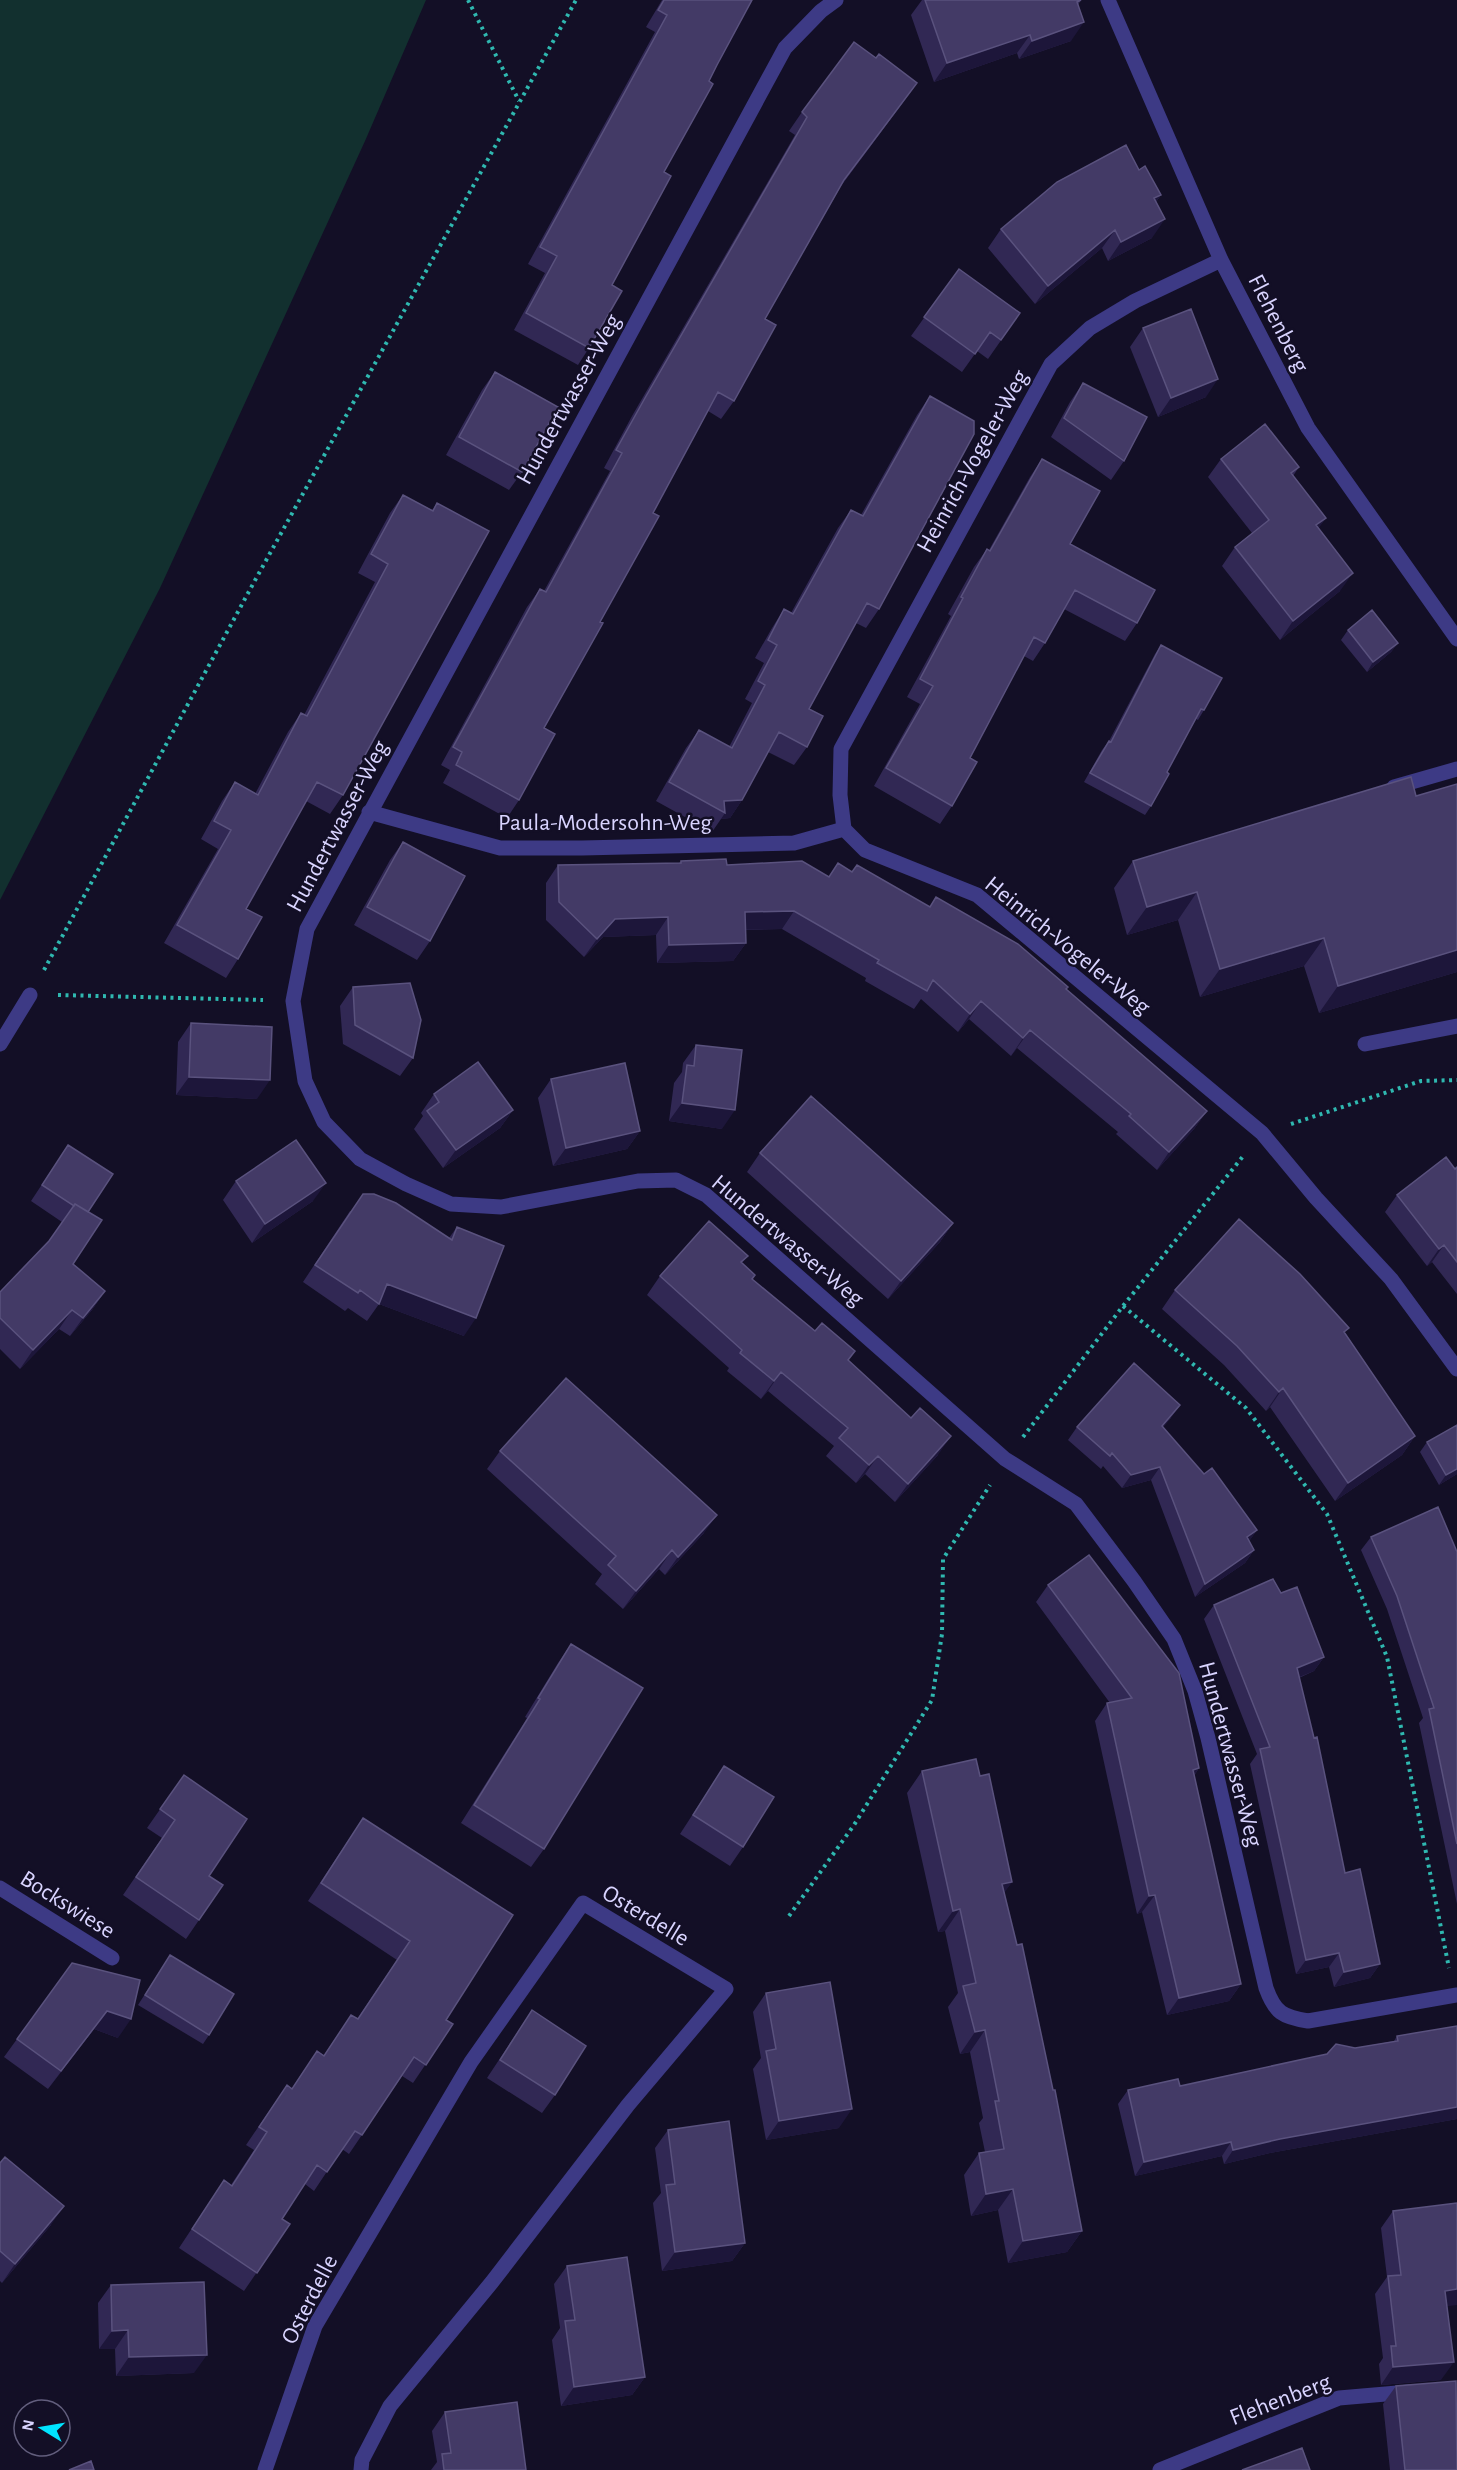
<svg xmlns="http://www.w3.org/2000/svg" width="1457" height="2470" font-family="'Alegreya Sans',sans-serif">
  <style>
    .park { fill: #12302f }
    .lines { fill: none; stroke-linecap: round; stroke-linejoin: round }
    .path { stroke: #2fb8b0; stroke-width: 4; stroke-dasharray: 3 4.5; stroke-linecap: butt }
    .minor { stroke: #3d3a85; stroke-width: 15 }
    .wall { fill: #312854 }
    .shaded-wall { fill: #1d163a }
    .building { fill: #433a66; stroke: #5a527e; stroke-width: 1.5 }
    .labels { text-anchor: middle; stroke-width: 5; stroke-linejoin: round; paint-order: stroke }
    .street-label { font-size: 24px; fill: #d9d4ff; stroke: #130f26 }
  </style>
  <rect width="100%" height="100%" fill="#130f26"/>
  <path class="park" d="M0 0H426L365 141 160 588 0 900Z"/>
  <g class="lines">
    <path class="path" d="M468 0 519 101
      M44 970 253 584 576 0
      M58 995 263 1000
      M1291 1124 1421 1081 1457 1080
      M1123 1306 1246 1408 1327 1514 1387 1657 1449 1968
      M1023 1437 1123 1306 1244 1155
      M789 1916 854 1825 932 1700 942 1634 943 1559 990 1485"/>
    <path class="minor" d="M836 0 821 11 785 48 307 929 293 1001 305 1081 324 1122 360 1159 406 1184 451 1204 501 1207 638 1181 676 1180 706 1195 1005 1459 1076 1504 1134 1581 1174 1639 1195 1691 1208 1738 1266 1988C1275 2013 1283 2017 1308 2021L1457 1995
      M1108 0 1221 260 1308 428 1457 639
      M1221 260 1135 301 1090 328 1051 364 841 749 840 795 844 829 865 850 977 895 1262 1133 1316 1198 1391 1279 1457 1369
      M1394 787 1457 769
      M369 812 500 848H582L794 843 844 829
      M0 1044 30 995
      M1365 1044 1457 1026
      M0 1888 112 1958
      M265 2470 315 2326 471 2062 583 1903 726 1989 628 2105 492 2282 390 2406 362 2460 361 2470
      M1160 2470 1339 2398 1409 2392"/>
  </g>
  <path class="wall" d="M662 0H752L717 65 664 172 612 285 589 348 578 365 514 330 545 273 528 264 655 32 646 27Z
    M922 0H1081L1078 5 1071 41 1019 59 1017 53 934 82 911 15Z
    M904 101 841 186 765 319 734 401 721 419 708 411 653 513 600 622 544 728 519 800 507 818 443 783 450 770 441 765 527 607 540 589 544 591 610 471 604 468 632 416 795 135 789 131 802 112Z
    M1139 170 1161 195 1156 202 1152 238 1108 261 1102 248 1035 304 988 248 1001 229Z
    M959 269 1020 313 988 359 977 351 962 372 911 336Z
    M1143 328 1206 397 1158 417 1130 347Z
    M495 372 522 472 509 490 446 455 482 390Z
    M1083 383 1124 461 1111 480 1051 437 1070 402Z
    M930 396 879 609 866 628 856 623 809 709 807 747 794 765 768 752 742 800 730 818 721 819 712 832 656 801 686 748 699 730 729 747 752 703 745 699 764 663 755 658 772 628 784 609 791 613 838 528 851 510 861 515 917 415Z
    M1042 459 1070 544 1137 623 1125 641 1064 609 1045 643 1033 661 1024 656 970 758 952 806 940 824 874 786 920 704 907 697 951 616 948 614 974 567 987 549 989 550 1030 477Z
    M1221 459 1299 467 1293 476 1326 518 1318 528 1340 591 1280 640 1222 566 1235 547 1252 533 1208 477Z
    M403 495 432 510 437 503 343 795 330 814 306 801 246 909 238 959 226 978 164 943 218 849 201 839 222 801 235 782 255 794 288 732 301 713 304 715 375 582 358 573 390 513Z
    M1348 630 1398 643 1391 652 1367 672 1341 640Z
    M1161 645 1204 710 1198 720 1196 719 1167 772 1151 806 1145 815 1084 782 1102 750 1109 741 1155 654Z
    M1457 784V972L1319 1013 1304 966 1200 997 1178 920 1127 935 1114 888 1133 861 1416 796Z
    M403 842 430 941 417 960 354 925 390 860Z
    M681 861 727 865 829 877 838 863 852 872 930 907 936 897 1066 990 1207 1111 1194 1129 1157 1170 1116 1134 1118 1132 1017 1048 1011 1056 969 1019 958 1032 921 999 914 1009 865 981 866 978 782 929 745 930 746 943 733 961 657 963 656 935 603 937 584 957 546 920V883L558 865 679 863Z
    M353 987 413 1058 400 1076 343 1044 340 1006Z
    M191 1023 257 1099 176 1095 178 1042Z
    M696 1045 722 1129 669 1121 674 1083 682 1072 683 1063Z
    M551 1079 640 1131 627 1149 553 1166 538 1098Z
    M434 1094 513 1110 500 1128 443 1168 414 1129 423 1116 421 1113Z
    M68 1145 88 1212 73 1264 105 1291 92 1310 70 1336 59 1329 20 1369 0 1349V1292L48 1243 62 1222 31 1201Z
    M760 1153 953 1223 940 1242 888 1299 747 1172Z
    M1457 1167V1294L1432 1262 1427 1266 1385 1212 1397 1195Z
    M236 1181 313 1201 252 1243 223 1200Z
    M350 1211 449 1238 457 1227 464 1336 379 1304 367 1321 348 1308 345 1311 303 1282Z
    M748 1256 742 1263 755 1275 752 1279 815 1331 855 1351 848 1360 938 1455 895 1502 865 1474 856 1483 826 1456 834 1446 768 1391 761 1399 727 1371 729 1368 647 1295 660 1276Z
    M1175 1290 1345 1333 1415 1436 1402 1455 1335 1501 1270 1407 1266 1411 1224 1365 1162 1309Z
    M1171 1418 1163 1427 1204 1474 1257 1530 1249 1541 1254 1550 1245 1563 1195 1597 1151 1480 1122 1488 1103 1466 1101 1469 1068 1440 1077 1427Z
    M1427 1442 1457 1474 1439 1485 1420 1452Z
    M500 1451 704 1533 665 1575 659 1569 623 1609 595 1584 602 1574 487 1469Z
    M1371 1537 1457 1552V1904L1419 1723 1423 1718 1387 1609 1361 1550Z
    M1048 1585 1199 1768 1194 1776 1241 1984 1229 2001 1167 2015 1142 1912 1137 1914 1095 1721 1107 1703H1110L1036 1602Z
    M1281 1593 1324 1657 1314 1671 1299 1678 1345 1873 1380 1964 1370 1978 1334 1987 1329 1967 1296 1974 1250 1764 1257 1754 1204 1619 1214 1605Z
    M571 1644 544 1849 531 1867 461 1823 527 1718 525 1717 558 1663Z
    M724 1766 743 1847 730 1866 680 1834Z
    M922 1771 980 1776 1012 1882 1004 1892 1082 2231 1067 2252 1008 2263 998 2210 971 2216 964 2175 979 2153 985 2152 979 2123 983 2118 970 2052 960 2054 948 2007 958 1993 945 1931 938 1932 907 1793Z
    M184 1775 209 1876 223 1885 186 1939 123 1895 162 1838 147 1828Z
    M363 1818 446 2020 453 2024 413 2083 402 2076 349 2154 342 2149 314 2191 305 2184 282 2219 290 2224 244 2291 179 2248 224 2180 231 2185 254 2150 246 2145 287 2085 292 2088 317 2051 324 2055 351 2015 357 2019 397 1960 308 1901Z
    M170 1955 209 2035 203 2044 138 2005Z
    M72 1963 118 2038 94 2029 48 2089 4 2057Z
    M766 1993 839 2128 766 2140 753 2069 761 2058 753 2012Z
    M532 2010 555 2095 542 2113 487 2078Z
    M1457 2026V2119L1270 2153 1224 2164 1222 2156 1135 2176 1118 2104 1128 2090 1180 2086 1355 2048 1394 2041 1397 2036Z
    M668 2130 745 2243 732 2261 662 2271 653 2203 661 2193 655 2148Z
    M0 2163 51 2225 2 2283 0 2281Z
    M1393 2211 1447 2307 1441 2380 1381 2385 1379 2364 1383 2358 1375 2294 1387 2277 1381 2228Z
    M567 2266 645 2377 632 2395 561 2406 552 2340 560 2328 554 2284Z
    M111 2285 194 2373 116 2376 115 2349H99L98 2303Z
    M1396 2386 1457 2470H1390L1383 2404Z
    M445 2412 526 2470H431L437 2462 432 2431Z"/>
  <path class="shaded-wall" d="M1084 22 1071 41 1019 59 1032 41Z
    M1030 35 1017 53 934 82 947 63Z
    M917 83 904 101 831 199 844 180Z
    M1161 195 1148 213 1154 198Z
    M1165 219 1152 238 1108 261 1121 242Z
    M1115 230 1102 248 1035 304 1048 286Z
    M1218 379 1206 397 1158 417 1171 398Z
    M1326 518 1313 536 1316 525Z
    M1353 573 1340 591 1280 640 1293 621Z
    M1398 643 1391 652 1367 672 1373 662Z
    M742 800 730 818 721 819 725 813 724 801Z
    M1197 892 1178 920 1127 935 1147 907Z
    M794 911 782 929 732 930 745 912Z
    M668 917 656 935 603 937 584 957 597 939 615 919Z
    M1324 938 1304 966 1200 997 1220 969Z
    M746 943 733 961 657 963 669 945Z
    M1457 950V972L1319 1013 1338 986Z
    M981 1001 969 1019 958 1032 970 1014Z
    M1030 1030 1017 1048 1011 1056 1023 1038Z
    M189 1077 270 1080 257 1099 176 1095Z
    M682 1103 735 1110 722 1129 669 1121Z
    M513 1110 500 1128 443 1168 456 1150Z
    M1207 1111 1194 1129 1157 1170 1169 1152Z
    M640 1131 627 1149 553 1166 566 1148Z
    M326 1183 313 1201 252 1243 265 1224Z
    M953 1223 940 1242 888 1299 901 1281Z
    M1444 1245 1432 1262 1427 1266 1439 1249Z
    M387 1284 476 1318 464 1336 379 1304Z
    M105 1291 92 1310 70 1336 83 1318Z
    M72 1310 59 1329 20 1369 33 1350Z
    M781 1372 768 1391 761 1399 774 1381Z
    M1283 1388 1270 1407 1266 1411 1279 1392Z
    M1180 1405 1171 1418 1153 1439 1162 1426Z
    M951 1436 938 1455 895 1502 908 1484Z
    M1415 1436 1402 1455 1335 1501 1348 1483Z
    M878 1456 865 1474 856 1483 869 1465Z
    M1160 1467 1151 1480 1122 1488 1131 1475Z
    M1457 1469V1474L1439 1485 1446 1475Z
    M717 1515 704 1533 665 1575 678 1557Z
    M1257 1530 1248 1543 1247 1537Z
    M672 1550 659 1569 623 1609 636 1591Z
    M1254 1550 1245 1563 1195 1597 1205 1584Z
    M1324 1657 1314 1671 1287 1682 1297 1668Z
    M1199 1768 1187 1786 1193 1770Z
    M1012 1882 997 1903 1002 1884Z
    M1155 1895 1142 1912 1137 1914 1149 1896Z
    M960 1909 945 1931 938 1932 953 1911Z
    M1339 1953 1329 1967 1296 1974 1306 1960Z
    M1380 1964 1370 1978 1334 1987 1344 1972Z
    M1241 1984 1229 2001 1167 2015 1179 1998Z
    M107 2011 131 2019 118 2038 94 2029 48 2089Z
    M985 2030 970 2052 960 2054 975 2032Z
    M1457 2107V2119L1270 2153 1224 2164 1233 2150 1280 2139Z
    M852 2109 839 2128 766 2140 779 2121Z
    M1231 2142 1222 2156 1135 2176 1144 2162Z
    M1013 2189 998 2210 971 2216 986 2194Z
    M64 2206 51 2225 2 2283 15 2264Z
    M1082 2231 1067 2252 1008 2263 1023 2241Z
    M745 2243 732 2261 662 2271 675 2252Z
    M1457 2289V2305L1433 2308 1445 2291Z
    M128 2330 115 2349H99L112 2331Z
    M207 2355 194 2373 116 2376 129 2357Z
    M1454 2362 1441 2380 1381 2385 1393 2367Z
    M645 2377 632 2395 561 2406 574 2387Z"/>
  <path class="building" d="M664 0H752L717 65 709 81 713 84 664 172 671 176 612 285 622 291 589 348 526 313 557 256 540 247 667 15 658 10Z
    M925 0H1081L1077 2 1084 22 1032 41 1030 35 947 63Z
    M854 42 876 58 879 54 917 83 844 180 765 319 776 325 734 401 718 392 653 513 659 516 600 622 603 623 544 728 555 734 519 800 456 765 462 752 453 747 540 589 546 592 622 453 616 450 645 398 807 117 802 112Z
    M1126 145 1139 170 1145 166 1161 195 1154 198 1165 219 1121 242 1115 230 1048 286 1001 229 1057 182Z
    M959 269 1020 313 1001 340 990 332 975 354 924 317Z
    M1191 309 1218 379 1171 398 1143 328Z
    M495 372 558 407 522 472 459 437Z
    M1083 383 1147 417 1124 461 1064 418Z
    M930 396 974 421V434L879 609 867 603 809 709 823 716 807 747 779 732 742 800 724 801 725 813 669 782 699 730 732 748 765 685 758 681 777 645 768 640 784 609 793 614 851 510 863 516Z
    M1265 424 1299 467 1291 473 1326 518 1316 525 1353 573 1293 621 1235 547 1269 520 1221 459Z
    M1042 459 1100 491 1070 544 1155 590 1137 623 1075 590 1045 643 1034 637 970 758 977 762 952 806 886 768 933 686 920 679 963 598 961 597 987 549 990 551Z
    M403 495 433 511 437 503 489 531 343 795 317 782 246 909 262 917 238 959 177 925 231 830 214 821 235 782 258 795 301 713 307 716 388 564 371 554Z
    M1372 610 1398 643 1373 662 1348 630Z
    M1161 645 1222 678 1204 710 1201 709 1167 772 1169 774 1151 806 1090 773 1109 741 1111 742Z
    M1411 777 1416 796 1457 784V950L1338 986 1324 938 1220 969 1197 892 1147 907 1133 861Z
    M403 842 465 876 430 941 367 907Z
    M726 859 727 865 802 861 829 877 838 863 852 872 857 865 930 907 936 897 1018 944 1068 987 1066 989 1207 1111 1169 1152 1129 1116 1131 1114 1030 1030 1023 1038 981 1001 970 1014 933 980 927 991 877 963 879 960 794 911 745 912 746 943 669 945 668 917 615 919 597 939 559 902 558 865 681 863V861Z
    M410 983 421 1020 413 1058 355 1025 353 987Z
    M191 1023 272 1027 270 1080 189 1077Z
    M696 1045 742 1050 735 1110 682 1103 687 1065 694 1066Z
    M478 1062 513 1110 456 1150 427 1111 439 1102 434 1094Z
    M625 1063 640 1131 566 1148 551 1079Z
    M811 1096 953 1223 901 1281 760 1153Z
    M296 1140 326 1183 265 1224 236 1181Z
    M68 1145 113 1174 88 1212 75 1204 74 1206 42 1185Z
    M1446 1157 1455 1169 1457 1167V1262L1444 1245 1439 1249 1397 1195Z
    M363 1194H374L396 1203 452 1240 457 1227 504 1246 476 1318 387 1284 379 1304 360 1290 358 1293 315 1265Z
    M75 1204 102 1220 73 1264 105 1291 83 1318 72 1310 33 1350 0 1318V1292L49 1241Z
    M1239 1219 1300 1274 1349 1328 1344 1332 1415 1436 1348 1483 1283 1388 1279 1392 1237 1346 1175 1290Z
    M709 1221 748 1256 741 1262 755 1275 752 1279 815 1331 822 1323 855 1351 848 1360 911 1418 920 1408 951 1436 908 1484 878 1456 869 1465 839 1438 848 1428 781 1372 774 1381 740 1353 742 1350 660 1276Z
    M1134 1363 1180 1405 1162 1426 1204 1474 1212 1468 1257 1530 1247 1537 1254 1550 1205 1584 1160 1467 1131 1475 1112 1453 1110 1456 1077 1427Z
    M566 1378 717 1515 678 1557 672 1550 636 1591 608 1565 616 1556 500 1451Z
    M1457 1425V1469L1446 1475 1427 1442Z
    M1438 1507 1457 1552V1844L1429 1709 1434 1708 1397 1596 1371 1537Z
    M1089 1555 1179 1673 1199 1768 1193 1770 1241 1984 1179 1998 1155 1895 1149 1896 1107 1703 1132 1698 1048 1585Z
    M1273 1579 1281 1593 1297 1587 1324 1657 1297 1668 1314 1738 1317 1737 1345 1873 1360 1869 1380 1964 1344 1972 1339 1953 1306 1960 1260 1749 1270 1747 1214 1605Z
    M571 1644 643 1688 544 1849 474 1805 540 1699 538 1698Z
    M976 1759 980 1776 989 1774 1012 1882 1002 1884 1017 1945 1022 1944 1053 2090H1055L1082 2231 1023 2241 1013 2189 986 2194 979 2153 1004 2149 995 2101H999L985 2030 975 2032 963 1986 976 1983 960 1909 953 1911 922 1771Z
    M724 1766 774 1797 743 1847 693 1815Z
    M184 1775 247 1819 209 1876 223 1885 199 1920 136 1877 175 1820 160 1809Z
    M363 1818 513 1915 446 2020 453 2024 426 2065 414 2057 362 2135 355 2131 327 2172 317 2165 282 2219 290 2224 257 2273 192 2229 224 2180 232 2186 267 2132 259 2127 287 2085 292 2089 317 2051 324 2056 351 2015 358 2019 410 1941 321 1883Z
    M170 1955 234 1994 209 2035 145 1995Z
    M72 1963 140 1980 131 2019 107 2011 61 2071 17 2039Z
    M830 1982 852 2109 779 2121 766 2051 776 2049 766 1993Z
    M532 2010 586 2046 555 2095 500 2060Z
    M1457 2026V2107L1280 2139 1233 2150 1231 2142 1144 2162 1128 2090 1178 2079 1180 2086 1313 2057 1327 2054 1336 2044 1355 2048 1398 2041 1397 2036Z
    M729 2121 745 2243 675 2252 666 2185 675 2184 668 2130Z
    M5 2157 64 2206 15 2264 0 2251V2163Z
    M1457 2203V2289L1445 2291 1454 2362 1393 2367 1391 2346H1396L1388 2276 1401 2275 1393 2211Z
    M627 2257 645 2377 574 2387 565 2321 575 2320 567 2266Z
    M204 2282 207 2355 129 2357 128 2330 112 2331 111 2285Z
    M1456 2381 1457 2470H1405L1396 2386Z
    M517 2402 526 2470H444L442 2454 451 2453 445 2412Z
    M1302 2448 1310 2470H1242Z
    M91 2461 94 2470H69Z"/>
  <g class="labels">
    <g class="street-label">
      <text transform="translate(1279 323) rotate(63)" y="8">Flehenberg</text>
      <text transform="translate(568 399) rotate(-61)" y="8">Hundertwasser-Weg</text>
      <text transform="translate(972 461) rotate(-61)" y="8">Heinrich-Vogeler-Weg</text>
      <text x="605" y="830">Paula-Modersohn-Weg</text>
      <text transform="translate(337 826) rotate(-62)" y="8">Hundertwasser-Weg</text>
      <text transform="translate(1068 945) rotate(39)" y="8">Heinrich-Vogeler-Weg</text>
      <text transform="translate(788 1240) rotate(40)" y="8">Hundertwasser-Weg</text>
      <text transform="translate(1231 1754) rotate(75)" y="8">Hundertwasser-Weg</text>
      <text transform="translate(68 1904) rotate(32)" y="8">Bockswiese</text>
      <text transform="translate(646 1915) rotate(31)" y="8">Osterdelle</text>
      <text transform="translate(309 2299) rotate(-63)" y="8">Osterdelle</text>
      <text transform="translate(1280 2399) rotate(-21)" y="8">Flehenberg</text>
    </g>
  </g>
  <g transform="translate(42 2428) rotate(281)"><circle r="28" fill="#130f26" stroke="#625e7d" stroke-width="1.5"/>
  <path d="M0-4.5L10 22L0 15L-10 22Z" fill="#00e5ff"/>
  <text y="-9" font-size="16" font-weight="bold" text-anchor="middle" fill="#d9d4ff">N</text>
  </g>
</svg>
